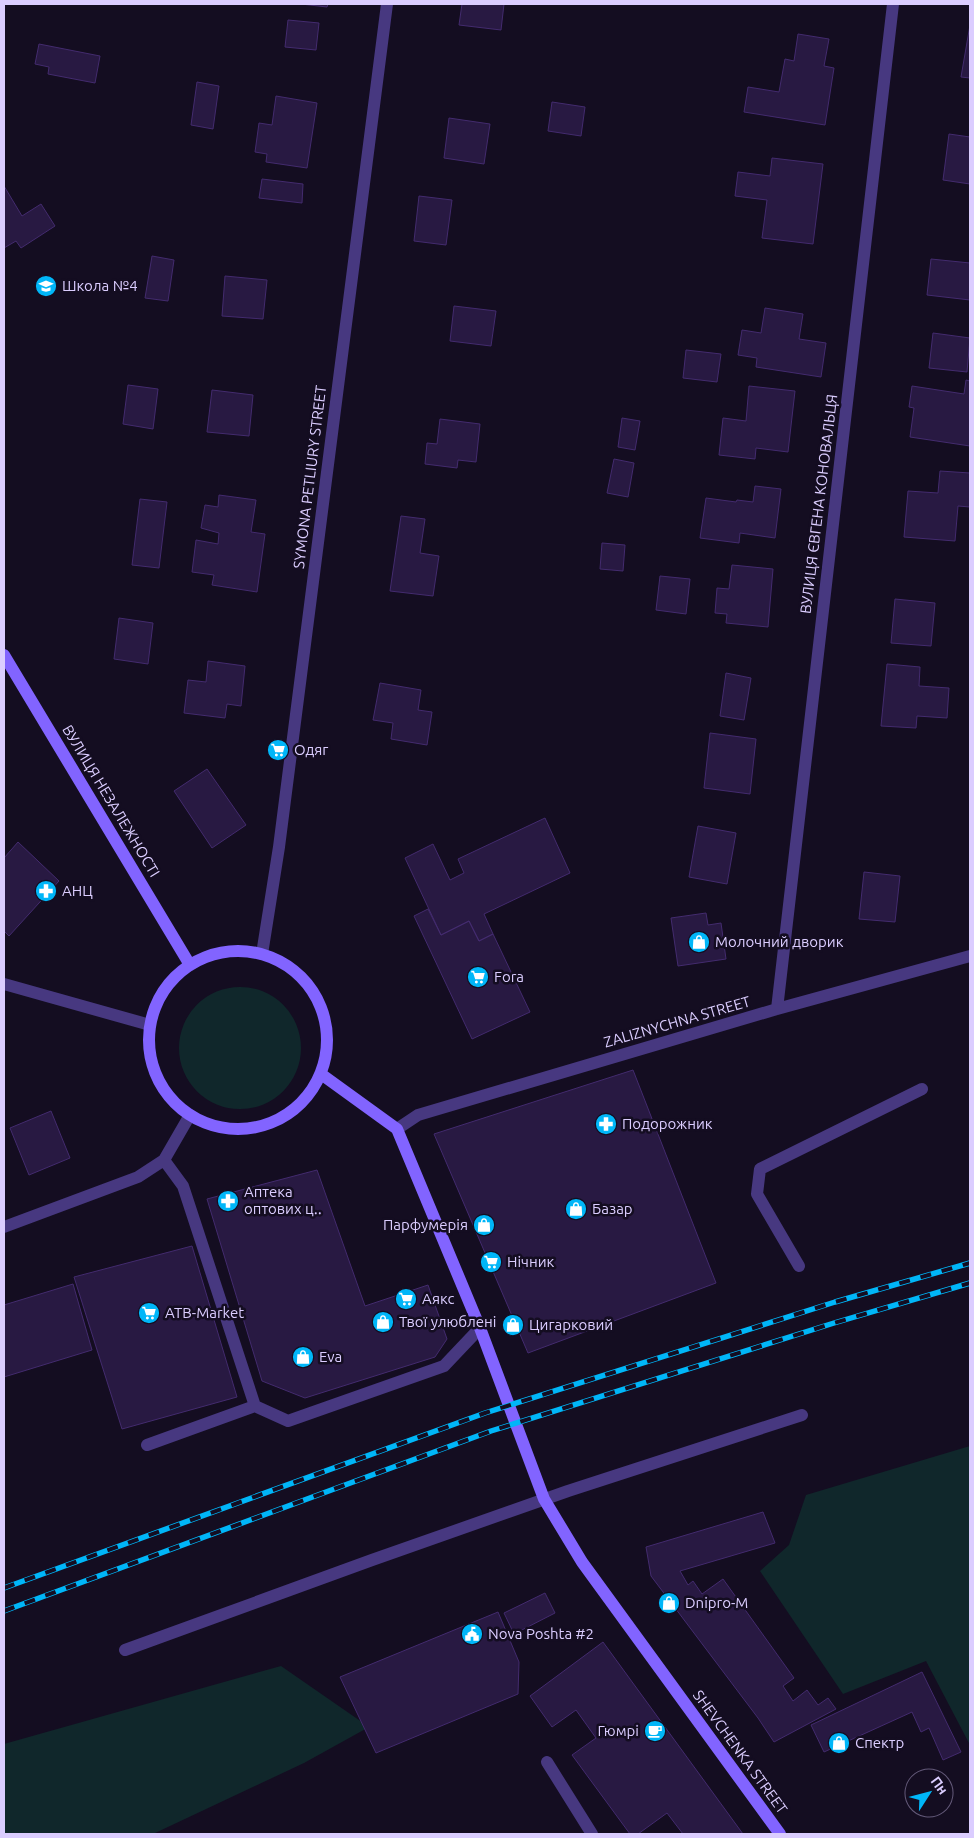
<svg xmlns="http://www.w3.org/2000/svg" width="974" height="1838" font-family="Ubuntu,sans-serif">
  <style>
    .green { fill: #10272b }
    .building { fill: #281942; stroke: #432b6e }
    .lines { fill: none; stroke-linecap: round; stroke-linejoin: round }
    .service { stroke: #473880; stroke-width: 12 }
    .minor { stroke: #473880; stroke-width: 12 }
    .secondary { stroke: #8264ff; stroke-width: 12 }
    .rail-casing { stroke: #00b6f8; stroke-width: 5.5 }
    .rail { stroke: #140d21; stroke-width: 4; stroke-dasharray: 11; stroke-linecap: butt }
    .labels { text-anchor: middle; stroke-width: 5; stroke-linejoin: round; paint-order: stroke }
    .poi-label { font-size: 15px; fill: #dbcdff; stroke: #140d21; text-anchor: start }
    .street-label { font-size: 15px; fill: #dbcdff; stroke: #140d21 }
  </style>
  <rect width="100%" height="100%" fill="#140d21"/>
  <path class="green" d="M179 1048a61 61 0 1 1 122 0a61 61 0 1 1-122 0Z
    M970 1446V1745L926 1661 843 1694 760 1571 789 1545 806 1495Z
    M281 1666 369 1727 304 1763 153 1834H4V1744Z"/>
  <path class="building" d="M301 4H328L327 7Z
    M462 4H504L501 30 459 25Z
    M288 20 319 23 316 50 285 47Z
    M970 25V78L961 77Z
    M798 34 829 39 824 66 834 68 825 125 744 112 748 87 779 92 785 59 794 61Z
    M39 44 100 56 95 83 48 74 49 67 35 64Z
    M197 82 219 86 213 129 191 125Z
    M276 96 317 103 307 168 266 162 267 154 255 152 259 123 272 125Z
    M552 102 585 107 581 136 548 131Z
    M449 118 490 124 484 164 444 158Z
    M949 134 970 137V184L943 180Z
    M772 158 823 164 813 244 762 238 767 200 735 196 738 172 770 176Z
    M262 179 303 184 302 203 259 198Z
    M4 186 22 216 41 204 55 226 21 248 16 241 4 248Z
    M419 196 452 200 446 245 414 241Z
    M152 256 174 260 168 301 145 298Z
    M931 259 970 263V300L927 295Z
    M225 276 267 280 263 319 222 316Z
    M454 306 496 311 491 346 450 341Z
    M765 308 803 314 799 339 826 343 821 377 756 367 757 358 738 355 742 330 761 333Z
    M933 333 970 338 967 372 929 368Z
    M686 350 721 354 717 382 683 378Z
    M966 380 970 381V446L910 437 914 408 909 407 912 386 964 394Z
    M128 385 158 389 153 429 123 424Z
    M749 386 795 391 788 452 756 448 755 459 719 455 723 418 746 421Z
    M212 390 253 395 249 436 207 432Z
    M622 418 640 421 635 450 618 447Z
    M440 419 480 424 476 462 458 460 457 468 425 464 427 443 437 444Z
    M614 459 634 463 628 497 607 493Z
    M940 471 970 473V507L958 506 955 541 904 537 908 491 938 493Z
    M755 486 781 489 775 538 740 533 739 543 700 538 706 498 736 502 737 500 753 502Z
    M219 495 256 500 251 532 265 534 257 592 212 585 214 575 192 572 196 540 218 544 219 533 201 528 205 505 218 507Z
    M140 499 167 502 159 568 132 565Z
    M401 516 425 519 420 553 439 556 433 596 390 591Z
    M602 543 625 545 623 571 600 569Z
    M732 565 773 569 768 627 726 623 727 614 715 613 717 588 729 589Z
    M660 576 690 579 686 614 656 610Z
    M895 599 935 603 931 646 891 643Z
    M119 618 153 623 148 664 114 659Z
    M208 661 245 666 241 706 227 704 225 718 184 713 188 680 206 682Z
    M887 664 920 667 919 686 949 688 947 718 917 716 916 728 881 726Z
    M726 673 751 678 744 720 720 716Z
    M380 683 421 690 418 710 432 712 427 745 391 739 393 723 373 720Z
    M710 733 756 739 750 794 704 788Z
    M207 769 246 825 212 848 174 791Z
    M545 818 570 873 484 914 493 934 479 941 469 921 441 935 405 858 433 844 450 880 464 873 458 859Z
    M698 826 736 833 727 884 689 877Z
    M18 842 59 881 9 936 4 931V858Z
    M864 872 900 876 895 922 859 919Z
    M428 909 441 935 469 921 479 941 493 934 530 1012 472 1039 414 916Z
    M706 913 708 925 721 923 726 959 678 966 671 918Z
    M633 1070 716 1283 528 1353 434 1134Z
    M51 1111 70 1158 29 1175 10 1128Z
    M317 1170 365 1306 428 1285 447 1339 435 1357 305 1398 262 1381 207 1199Z
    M192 1246 237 1397 122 1429 74 1277Z
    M73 1284 92 1350 4 1377V1305Z
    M763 1512 775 1543 680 1571 688 1585 693 1581 702 1594 723 1579 794 1678 783 1686 793 1701 807 1690 818 1705 828 1698 836 1709 774 1742 758 1718 651 1576 646 1547Z
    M545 1593 555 1613 514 1634 504 1613Z
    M498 1612 519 1662 518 1694 376 1753 340 1677Z
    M603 1642 743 1834H683L667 1813 638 1834H630L572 1755 596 1738 576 1710 552 1727 530 1696Z
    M922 1672 961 1752 943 1760 929 1728 921 1732 912 1712 824 1752 811 1725Z"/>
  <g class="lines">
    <path class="service" d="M4 1227 138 1177 164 1160 190 1115
      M799 1266 757 1194 760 1169 922 1089
      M255 1406 288 1421 444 1366 480 1328
      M147 1445 255 1406 183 1186 164 1160
      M125 1650 372 1560 568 1491 802 1415
      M547 1762 592 1834"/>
    <path class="minor" d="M262 954 279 847 387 4
      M4 984 150 1025
      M777 1009 893 4
      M397 1129 418 1115 777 1009 970 956"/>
    <path class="secondary" d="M4 655 190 965
      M149 1040a89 89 0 1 1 178 0a89 89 0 1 1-178 0Z
      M321 1074 397 1129 480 1328 544 1499 582 1562 780 1834"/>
    <g class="rail-casing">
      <path id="rail" d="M4 1588 485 1413 835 1302 970 1263
        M4 1611 491 1431 834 1323 970 1283"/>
    </g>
    <use href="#rail" class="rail"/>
  </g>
  <defs>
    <g id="school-disc" transform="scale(1.125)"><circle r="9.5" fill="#00b6f8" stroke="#140d21"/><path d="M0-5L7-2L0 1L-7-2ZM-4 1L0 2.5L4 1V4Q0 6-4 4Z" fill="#fff"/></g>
    <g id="supermarket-disc" transform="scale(1.125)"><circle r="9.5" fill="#00b6f8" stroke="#140d21"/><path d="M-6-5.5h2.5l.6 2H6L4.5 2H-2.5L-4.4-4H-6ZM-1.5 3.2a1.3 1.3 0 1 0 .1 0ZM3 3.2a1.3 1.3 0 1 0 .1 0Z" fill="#fff"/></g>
    <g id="pharmacy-disc" transform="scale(1.125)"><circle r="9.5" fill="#00b6f8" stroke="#140d21"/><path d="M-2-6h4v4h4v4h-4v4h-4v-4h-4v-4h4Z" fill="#fff"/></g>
    <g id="shop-disc" transform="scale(1.125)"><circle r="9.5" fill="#00b6f8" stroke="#140d21"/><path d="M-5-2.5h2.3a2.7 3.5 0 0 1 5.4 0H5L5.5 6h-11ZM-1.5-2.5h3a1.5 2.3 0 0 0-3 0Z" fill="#fff"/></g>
    <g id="civic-disc" transform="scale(1.125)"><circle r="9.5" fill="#00b6f8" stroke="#140d21"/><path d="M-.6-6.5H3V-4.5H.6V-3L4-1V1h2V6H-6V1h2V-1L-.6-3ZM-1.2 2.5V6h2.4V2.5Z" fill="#fff"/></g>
    <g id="cafe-disc" transform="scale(1.125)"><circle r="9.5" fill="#00b6f8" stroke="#140d21"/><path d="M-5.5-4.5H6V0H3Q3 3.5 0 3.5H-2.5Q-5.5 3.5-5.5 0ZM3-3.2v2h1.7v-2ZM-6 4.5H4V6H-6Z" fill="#fff"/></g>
  </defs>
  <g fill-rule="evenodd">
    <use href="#school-disc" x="46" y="286"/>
    <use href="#supermarket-disc" x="278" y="750"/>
    <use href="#pharmacy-disc" x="46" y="891"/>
    <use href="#shop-disc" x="699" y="942"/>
    <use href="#supermarket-disc" x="478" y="977"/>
    <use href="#pharmacy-disc" x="606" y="1124"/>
    <use href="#pharmacy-disc" x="228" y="1201"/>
    <use href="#shop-disc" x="576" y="1209"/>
    <use href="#shop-disc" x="484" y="1225"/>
    <use href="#supermarket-disc" x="491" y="1262"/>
    <use href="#supermarket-disc" x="406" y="1299"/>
    <use href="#supermarket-disc" x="149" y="1313"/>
    <use href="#shop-disc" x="383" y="1322"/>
    <use href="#shop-disc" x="513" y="1325"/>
    <use href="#shop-disc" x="303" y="1357"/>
    <use href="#shop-disc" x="669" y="1603"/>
    <use href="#civic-disc" x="472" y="1634"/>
    <use href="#cafe-disc" x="655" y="1731"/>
    <use href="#shop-disc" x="839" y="1743"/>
  </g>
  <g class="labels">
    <g class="poi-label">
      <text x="62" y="291">Школа №4</text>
      <text x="294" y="755">Одяг</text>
      <text x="62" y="896">АНЦ</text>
      <text x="715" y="947">Молочний дворик</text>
      <text x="494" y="982">Fora</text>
      <text x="622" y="1129">Подорожник</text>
      <text x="244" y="1197">Аптека<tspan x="244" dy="17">оптових ц‥</tspan></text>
      <text x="592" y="1214">Базар</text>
      <text x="468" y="1230" text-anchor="end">Парфумерія</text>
      <text x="507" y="1267">Нічник</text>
      <text x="422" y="1304">Аякс</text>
      <text x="165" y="1318">ATB-Market</text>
      <text x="399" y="1327">Твої улюблені</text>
      <text x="529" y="1330">Цигарковий</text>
      <text x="319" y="1362">Eva</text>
      <text x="685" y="1608">Dnipro-M</text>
      <text x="488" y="1639">Nova Poshta #2</text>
      <text x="639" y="1736" text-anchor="end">Гюмрі</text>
      <text x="855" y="1748">Спектр</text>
    </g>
    <g class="street-label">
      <text transform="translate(310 477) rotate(-83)" y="5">SYMONA PETLIURY STREET</text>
      <text transform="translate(819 504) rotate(-83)" y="5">ВУЛИЦЯ ЄВГЕНА КОНОВАЛЬЦЯ</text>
      <text transform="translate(111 801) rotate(59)" y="5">ВУЛИЦЯ НЕЗАЛЕЖНОСТІ</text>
      <text transform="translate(677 1022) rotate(-16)" y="5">ZALIZNYCHNA STREET</text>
      <text transform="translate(740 1752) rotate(54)" y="5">SHEVCHENKA STREET</text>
    </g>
  </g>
  <rect width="974" height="1838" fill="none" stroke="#dbcdff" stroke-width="10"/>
  <g transform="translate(929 1793) rotate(54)"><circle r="24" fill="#140d21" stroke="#645a7a"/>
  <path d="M0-4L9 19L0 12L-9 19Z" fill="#00b6f8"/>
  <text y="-8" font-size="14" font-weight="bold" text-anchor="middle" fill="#dbcdff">Пн</text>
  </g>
</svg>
